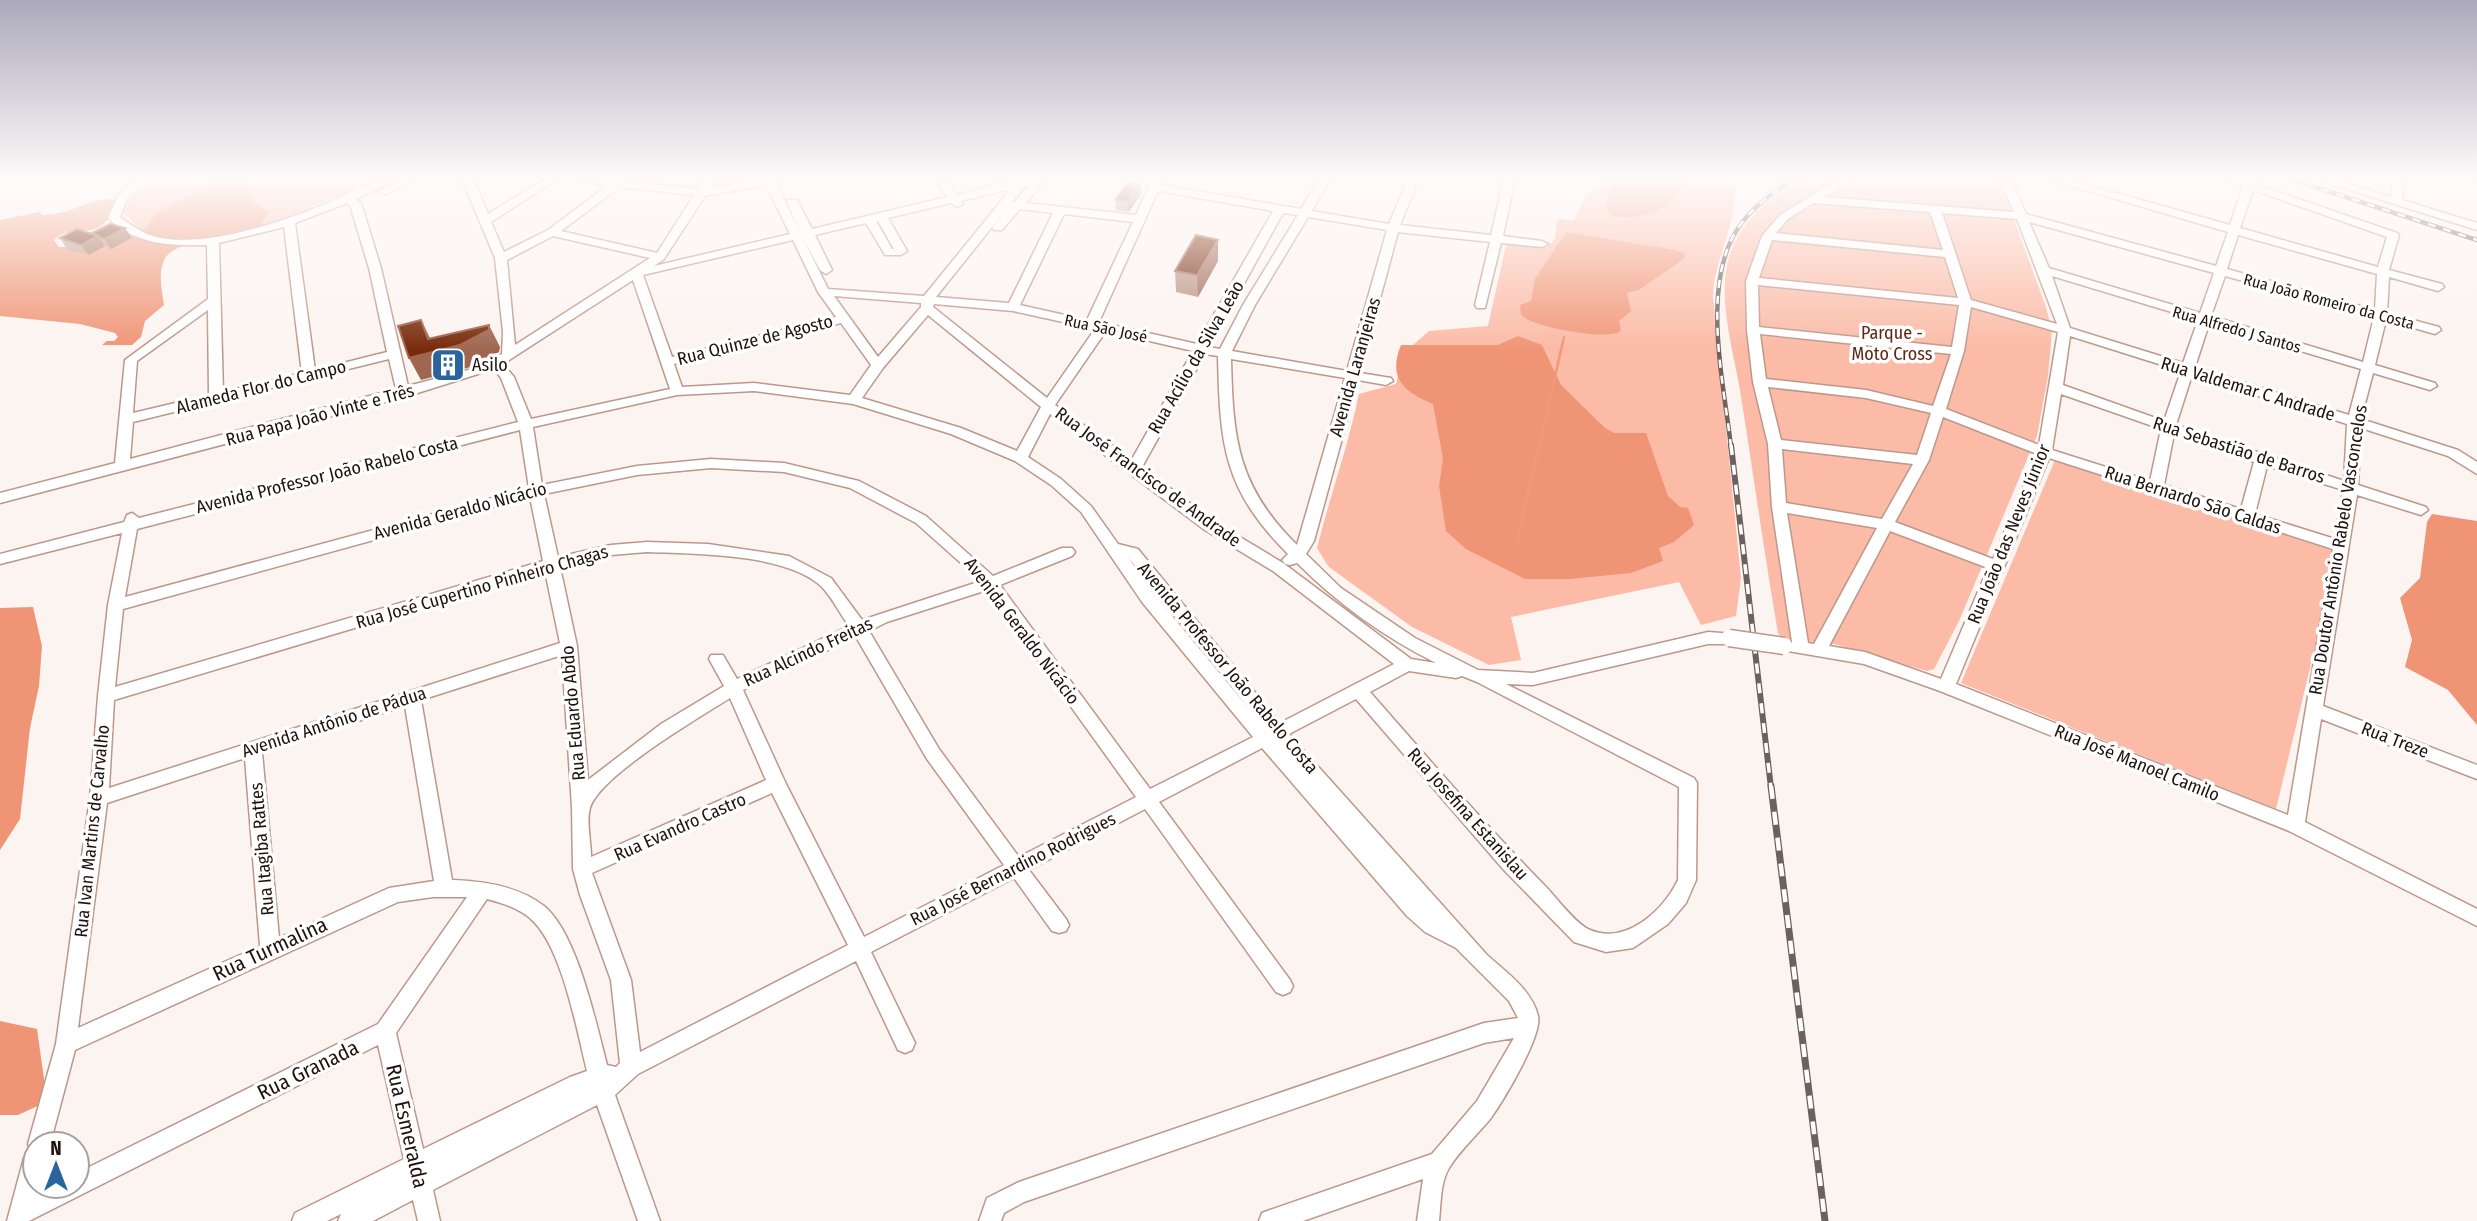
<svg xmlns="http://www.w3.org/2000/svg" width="2477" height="1221" font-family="'Fira Sans Condensed',sans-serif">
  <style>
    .green { fill: #fbbba6 }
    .forest { fill: #ef9576 }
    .water { fill: #f29879 }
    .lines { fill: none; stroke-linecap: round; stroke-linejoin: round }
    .stream-far1 { stroke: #f29879; stroke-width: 2.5 }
    .stream { stroke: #f29879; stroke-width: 3.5 }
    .minor-casing { stroke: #bd978a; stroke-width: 3 }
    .minor { fill: #fff; fill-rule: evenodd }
    .rail-far2-casing { stroke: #6d615d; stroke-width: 4.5 }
    .rail-far1-casing { stroke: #6d615d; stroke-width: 6 }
    .rail-casing { stroke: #6d615d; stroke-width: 7 }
    .rail-far2 { stroke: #fff; stroke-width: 2.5; stroke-dasharray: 8; stroke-linecap: butt }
    .rail-far1 { stroke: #fff; stroke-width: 3.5; stroke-dasharray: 10; stroke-linecap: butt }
    .rail { stroke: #fff; stroke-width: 4.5; stroke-dasharray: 13; stroke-linecap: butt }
    .minor-bridge-casing { stroke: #bd978a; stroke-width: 19; stroke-linecap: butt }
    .minor-bridge { stroke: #fff; stroke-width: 16 }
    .wall { fill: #ba907e }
    .shaded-wall { fill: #a06750 }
    .building { fill: #792b0b; stroke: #a06750; stroke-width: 2 }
    .labels { text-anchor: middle; stroke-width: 7; stroke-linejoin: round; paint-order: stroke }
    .far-street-label { font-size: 16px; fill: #20130e; stroke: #fff }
    .park-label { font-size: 18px; fill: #602713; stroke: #fff }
    .street-label { font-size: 18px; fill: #20130e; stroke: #fff }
    .poi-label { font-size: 18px; fill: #20130e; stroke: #fff; text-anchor: start }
    .near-street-label { font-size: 21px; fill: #20130e; stroke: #fff }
  </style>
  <rect width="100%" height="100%" fill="#fcf4f1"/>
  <path class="green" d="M154 179H363L351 191 259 228 167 238 140 229 124 213 132 196Z
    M1605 179H1734C1741 217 1714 258 1713 296L1741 578 1736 616 1701 625 1679 582 1511 617 1521 660 1489 665 1412 627 1329 567 1317 548C1330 496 1348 447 1359 394L1396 384 1403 354 1429 331 1488 326 1507 241 1547 247 1555 239 1557 219 1574 220 1585 197Z
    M1806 179H1999L2046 307 2052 331 2048 376 2037 436 1959 621 1934 669 1927 671 1834 644 1782 639 1778 633C1764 552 1753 471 1740 390 1733 349 1717 298 1729 257 1740 221 1772 194 1806 179Z
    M2055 460 2338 552 2276 809 1961 683Z"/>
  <path class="forest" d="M224 179H247L253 202 269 212 259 228C238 233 177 240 166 257 157 270 162 291 164 305L145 321 141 337 132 345H102L107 341H114L118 337 115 333 80 324 0 316V220L40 212 42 215C72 215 85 199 114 199L116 202C100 248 77 219 54 240L59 247H66L146 229 157 212Z
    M1518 336 1542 345 1561 385 1605 428 1614 433H1646L1668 496 1680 507 1688 508 1694 525 1674 542 1659 548 1663 561 1631 573 1570 579H1525L1466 549 1446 531 1439 486 1443 459 1433 404C1405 392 1387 379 1401 345H1498Z
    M2432 514 2477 521V725L2448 690 2405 667 2412 640 2400 598 2420 578 2427 522Z
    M33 607 42 646 39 686 30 728 20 819 0 850V608Z
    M0 1021 37 1029 46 1093 44 1103 18 1115H0Z"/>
  <path class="water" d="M1614 179H1683C1686 210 1632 222 1610 215L1605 206Z
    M1566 232 1675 250 1684 253 1685 258 1639 290 1627 293 1631 311 1619 321 1621 331C1609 341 1532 327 1521 315L1520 305 1531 301 1535 279Z"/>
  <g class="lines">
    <path class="stream-far1" d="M1539 447 1564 337"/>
    <path class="stream" d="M1517 542 1539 445"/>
    <g class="minor-casing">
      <path id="minor" d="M135 179H147L128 197 120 217C127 222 135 228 143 232 189 255 281 222 326 204 349 194 372 179 397 179L356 199 361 203 381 268 408 386 472 369 502 354 503 332 495 258 462 179H473L488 214 545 179H558L491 222 504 252 548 230 607 186 572 179 618 180 698 189 704 179H715L709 188 760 179H787L776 183 800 232 787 202 789 200H797L812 229 947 197 935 179H946L957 195 1018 179H1046L1026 203 1136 215 1152 179H1163L1161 185 1301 209 1319 179H1330L1312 211 1389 224 1408 179H1419L1400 225 1491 235 1504 179H1515L1503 236 1542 241 1548 244 1542 247 1501 243 1485 308H1477L1475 305 1490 242 1398 232 1360 373 1391 378 1393 381 1386 385 1358 380 1314 541 1306 554 1341 588 1415 638 1478 670 1533 673 1708 632 1735 634 1737 638 1729 644H1708L1533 685 1506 684 1694 778 1697 783 1696 880 1686 903 1668 924 1633 948 1606 952 1574 942 1503 869 1356 699 1289 734 1487 955C1506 972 1532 990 1538 1016 1543 1035 1503 1101 1491 1118 1478 1134 1460 1150 1449 1168 1440 1183 1441 1204 1439 1221H1417L1423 1179 1303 1221H1259L1262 1213 1270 1210 1432 1154 1477 1101 1514 1038 1484 1043 1024 1202 1004 1213 1001 1221H979L987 1198 1019 1182 1484 1023 1518 1018 1509 1001 1456 948 1425 932 1407 916 1262 748 1159 802 1290 980 1293 986 1290 992 1283 995 1276 992 1145 809 1029 870 1066 919 1069 925 1066 931 1059 933 1052 931 1014 878 871 952 915 1043 912 1050 905 1053 898 1050 856 961 638 1074 615 1095 660 1221H638L597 1105 433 1190 440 1221H418L413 1200 373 1221H338L341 1214 327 1221H292L295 1213 404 1159 378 1045 29 1221H7L24 1158 30 1149 28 1144 56 1044 90 798 98 696 108 605 122 533 0 564V554L124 522 127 515 132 513 139 518 518 422 501 378 494 369 408 396 0 503V493L115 463 125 360 208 299 207 245C171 246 135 245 108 218L119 194ZM766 185 790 234 654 266 664 259 705 196ZM1030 185 1015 202H1012L1025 186ZM620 187 694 195 657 253 561 231ZM1011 189 924 296 828 289 803 238 820 270 826 274 832 270 815 235 866 223 885 255H901L907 251 888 218 951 203 957 207 963 204 961 201ZM1158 191 1273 211 1197 344 1099 322ZM347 203 350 205 369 268 387 352 315 370 295 223ZM1008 207 992 228 994 230H1002L1020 209 1053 213 1009 303 936 297ZM1283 213 1298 215 1243 305 1220 349 1209 347ZM1064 214 1133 222 1087 320 1020 305ZM1308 217 1387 230 1347 371 1232 351 1255 305ZM876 221H878L894 249H892ZM284 227 302 373 223 392 219 243ZM553 236 650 258 515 345 507 260ZM793 240 818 292 836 317 672 357 643 275ZM633 280 670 389 531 419 514 377 503 364ZM834 296 921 303V307L878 357ZM934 304 1013 311 1095 329 1047 398 933 307ZM208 310 209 395 133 413 137 361ZM928 315 1041 407 1017 451 961 428 862 398 883 368ZM841 323 871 365 850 395 754 383 682 387 674 364ZM1106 331 1193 351 1132 459 1055 405ZM1205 354 1218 356C1220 445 1223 489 1288 554L1282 560 1285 564 1290 565 1297 563C1338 604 1384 637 1436 663L1411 659 1283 563 1215 522 1142 467ZM389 359 396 389 130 459 133 422ZM1231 359 1345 378 1297 545C1237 486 1233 439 1231 359ZM754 391 853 404 951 434 1015 461 1051 485 1081 512 1142 602 1253 737 1150 789 1000 585 1072 556 1075 552 1072 548H1062L993 576 926 516 859 481 784 463 711 459 637 466 542 485 533 427 677 395ZM1050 414 1205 530 1273 571 1394 664 1280 723 1138 549 1118 544 1091 506 1061 479 1028 457ZM520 430 529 488 125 597 137 529ZM711 468 784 472 850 488 916 523 981 581 862 620 831 578 789 556 708 544 647 542 611 545 558 557 544 494 637 475ZM530 497 543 561 115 687 123 609ZM647 552C694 554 785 553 821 586 832 597 840 614 849 626L737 679 723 655H711L709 659 724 686 661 724 588 780 577 646 560 567 611 555ZM1128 557 1250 710 1154 594ZM545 571 560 643 109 788 114 700ZM987 590 1136 797 1019 857 939 749 869 631 887 622ZM856 637 927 759 1004 865 864 937 786 784 743 690ZM562 655 572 807 573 869 580 895 611 980 620 1063 616 1067 607 1065C596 1023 577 933 544 906 518 886 484 881 452 880L421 700ZM1409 671 1456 678 1462 676 1477 682 1679 787 1678 880C1663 911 1626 945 1590 930 1577 925 1558 900 1548 889 1486 826 1428 758 1370 692ZM730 698 766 780 591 857C591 842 586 821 590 808 599 776 700 717 730 698ZM405 706 434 881 389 888 279 938 262 752ZM245 758 260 946 78 1028 107 803ZM772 793 848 945 640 1052 631 980 592 873ZM433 897H467L378 1024 77 1173V1186H51L37 1193 39 1186H35V1144H50L75 1050 398 902ZM487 899C502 903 519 908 531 919 562 946 577 1031 587 1071L570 1077 423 1149 396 1033Z
        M402 179H417L387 194 377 192Z
        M1840 179H1854L1824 197 2014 212 2000 179H2011L2026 214 2216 266 2228 232 2047 179H2066L2230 225 2243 187 2221 179H2256L2255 184 2397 233 2399 235 2389 270 2442 284 2444 287 2438 291 2389 277 2387 313 2439 327 2441 330 2435 334 2386 320 2375 365 2435 383 2437 386 2430 390 2373 373 2361 419 2458 450 2477 462V474L2448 456 2361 428 2358 485 2426 507 2428 510 2421 515 2357 495 2323 706 2477 765V779L2321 719 2305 822 2477 909V926L2289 831 1940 691 1864 664 1788 651 1786 647 1792 642 1772 507 1768 444 1753 382 1747 330 1746 281 1762 236 1780 215ZM2253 190 2387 237 2378 267 2240 228ZM1813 203 1930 212 1943 250 1776 233 1788 219ZM1942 213 2017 219 2057 324 1971 300ZM2029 222 2214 273 2200 313 2049 268ZM2238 235 2377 274 2375 310 2227 269ZM1772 240 1945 257 1958 298 1759 278ZM2052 276 2198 320 2183 363 2070 328ZM2225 276 2374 317 2363 362 2211 316ZM1758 285 1959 305 1952 347 1759 327ZM1971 307 2058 332 2039 445 1946 409 1964 351ZM2209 324 2361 369 2349 415 2195 367ZM1760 334 1951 354 1933 406 1866 390 1766 379ZM2070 336 2181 371 2164 421 2063 385ZM2192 375 2347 424 2344 481 2176 425ZM1768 387 1866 398 1931 413 1917 455 1781 440ZM2061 394 2161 429 2150 481 2052 450ZM1943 417 2037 454 1993 559 1895 522 1929 460ZM2174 434 2254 462 2241 509 2164 485ZM1782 449 1913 464 1882 519 1786 503ZM2049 458 2333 549 2288 815 1956 684ZM2267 466 2343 490 2335 539 2255 514ZM1787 513 1877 528 1814 644 1808 643ZM1890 531 1988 568 1941 679 1865 652 1829 646Z
        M2315 179H2333L2391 197 2393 179H2404L2402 200 2477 223V230Z
        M2471 179H2477V183Z"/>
    </g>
    <use href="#minor" class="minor"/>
    <g class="rail-far2-casing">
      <path id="rail-far2" d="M2291 179 2477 240
        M1731 447C1724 383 1699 280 1741 224 1755 205 1774 192 1794 179"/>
    </g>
    <g class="rail-far1-casing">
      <path id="rail-far1" d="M1731 445 1771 788"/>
    </g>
    <g class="rail-casing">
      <path id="rail" d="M1771 786 1825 1221"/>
    </g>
    <use href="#rail-far2" class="rail-far2"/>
    <use href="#rail-far1" class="rail-far1"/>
    <use href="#rail" class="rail"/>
    <g class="minor-bridge-casing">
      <path id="minor-bridge" d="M1729 638 1784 646"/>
    </g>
    <use href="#minor-bridge" class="minor-bridge"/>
  </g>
  <path class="wall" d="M1140 183 1141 194 1129 212 1116 210 1115 200Z
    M93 234 132 238 111 249 105 246 89 255 67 249 60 238Z
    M1218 240V261L1198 297 1176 292 1175 271Z"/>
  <path class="shaded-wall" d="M1140 183 1141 194 1129 212 1128 201Z
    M125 228 132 238 111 249 104 239Z
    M98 236 105 246 89 255 81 245Z
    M1218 240V261L1198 297 1197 275Z
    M421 320 432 342 489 325 500 347 499 352 471 367 421 380 409 358 428 339Z"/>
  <path class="building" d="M1128 182 1140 183 1128 201 1115 200Z
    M110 224 125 228 104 239 92 233Z
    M77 229 98 236 81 245 60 238Z
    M1196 235 1218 240 1197 275 1175 271Z
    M421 320 428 339 489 325V330L460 345 409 358 398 326Z"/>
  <linearGradient id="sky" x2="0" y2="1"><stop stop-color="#aca9bc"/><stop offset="0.51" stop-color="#fefaf9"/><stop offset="1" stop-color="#fefaf9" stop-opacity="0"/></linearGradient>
  <rect width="2477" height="350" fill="url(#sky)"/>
  <defs>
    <g id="building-square" transform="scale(1.75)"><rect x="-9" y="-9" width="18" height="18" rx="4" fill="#29659c" stroke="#fff"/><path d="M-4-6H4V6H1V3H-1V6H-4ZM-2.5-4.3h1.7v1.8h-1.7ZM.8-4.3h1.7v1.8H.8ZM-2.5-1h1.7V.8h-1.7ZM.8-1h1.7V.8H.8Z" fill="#fff"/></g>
  </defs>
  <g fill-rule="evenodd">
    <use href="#building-square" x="448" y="365"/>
  </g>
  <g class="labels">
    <g class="far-street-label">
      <text transform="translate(2329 301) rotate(15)" y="6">Rua João Romeiro da Costa</text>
      <text transform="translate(1106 328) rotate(12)" y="6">Rua São José</text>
      <text transform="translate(2237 329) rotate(16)" y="6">Rua Alfredo J Santos</text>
    </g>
    <g class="park-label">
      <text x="1892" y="339">Parque -<tspan x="1892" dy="21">Moto Cross</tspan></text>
    </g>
    <g class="street-label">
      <text transform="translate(755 340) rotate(-14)" y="6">Rua Quinze de Agosto</text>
      <text transform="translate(1196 357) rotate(-60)" y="6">Rua Acílio da Silva Leão</text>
      <text transform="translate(1355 367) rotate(-74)" y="6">Avenida Laranjeiras</text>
      <text transform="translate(261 387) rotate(-14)" y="6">Alameda Flor do Campo</text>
      <text transform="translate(2248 389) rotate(17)" y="6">Rua Valdemar C Andrade</text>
      <text transform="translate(320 415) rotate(-15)" y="6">Rua Papa João Vinte e Três</text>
      <text transform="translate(2239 450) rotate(18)" y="6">Rua Sebastião de Barros</text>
      <text transform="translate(327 475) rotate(-14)" y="6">Avenida Professor João Rabelo Costa</text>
      <text transform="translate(1148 477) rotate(36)" y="6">Rua José Francisco de Andrade</text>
      <text transform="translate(2193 500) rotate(18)" y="6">Rua Bernardo São Caldas</text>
      <text transform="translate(460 511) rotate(-15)" y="6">Avenida Geraldo Nicácio</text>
      <text transform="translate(2009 534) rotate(-68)" y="6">Rua João das Neves Júnior</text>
      <text transform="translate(2338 550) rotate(-81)" y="6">Rua Doutor Antônio Rabelo Vasconcelos</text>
      <text transform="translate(482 587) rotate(-16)" y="6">Rua José Cupertino Pinheiro Chagas</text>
      <text transform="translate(1022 631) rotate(53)" y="6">Avenida Geraldo Nicácio</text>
      <text transform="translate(808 652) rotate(-25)" y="6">Rua Alcindo Freitas</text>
      <text transform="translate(1228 668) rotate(50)" y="6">Avenida Professor João Rabelo Costa</text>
      <text transform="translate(573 713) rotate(-95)" y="6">Rua Eduardo Abdo</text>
      <text transform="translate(334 722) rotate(-18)" y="6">Avenida Antônio de Pádua</text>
      <text transform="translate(2395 740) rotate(21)" y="6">Rua Treze</text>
      <text transform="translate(2137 763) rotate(22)" y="6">Rua José Manoel Camilo</text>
      <text transform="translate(1468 814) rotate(48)" y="6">Rua Josefina Estanislau</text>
      <text transform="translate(680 827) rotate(-24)" y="6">Rua Evandro Castro</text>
      <text transform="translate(92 831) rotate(-84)" y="6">Rua Ivan Martins de Carvalho</text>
      <text transform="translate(262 849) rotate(-95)" y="6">Rua Itagiba Rattes</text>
      <text transform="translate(1013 869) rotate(-27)" y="6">Rua José Bernardino Rodrigues</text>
    </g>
    <g class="poi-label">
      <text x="472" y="371">Asilo</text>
    </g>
    <g class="near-street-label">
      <text transform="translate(270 949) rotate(-25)" y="7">Rua Turmalina</text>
      <text transform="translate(308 1070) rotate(-26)" y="7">Rua Granada</text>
      <text transform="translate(407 1126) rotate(77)" y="7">Rua Esmeralda</text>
    </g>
  </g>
  <g transform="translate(56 1165)"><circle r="33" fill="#ffffff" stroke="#a6a19f" stroke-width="2"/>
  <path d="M0-5L12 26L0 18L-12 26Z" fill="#29659c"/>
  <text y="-10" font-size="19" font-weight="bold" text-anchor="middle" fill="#20130e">N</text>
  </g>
</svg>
